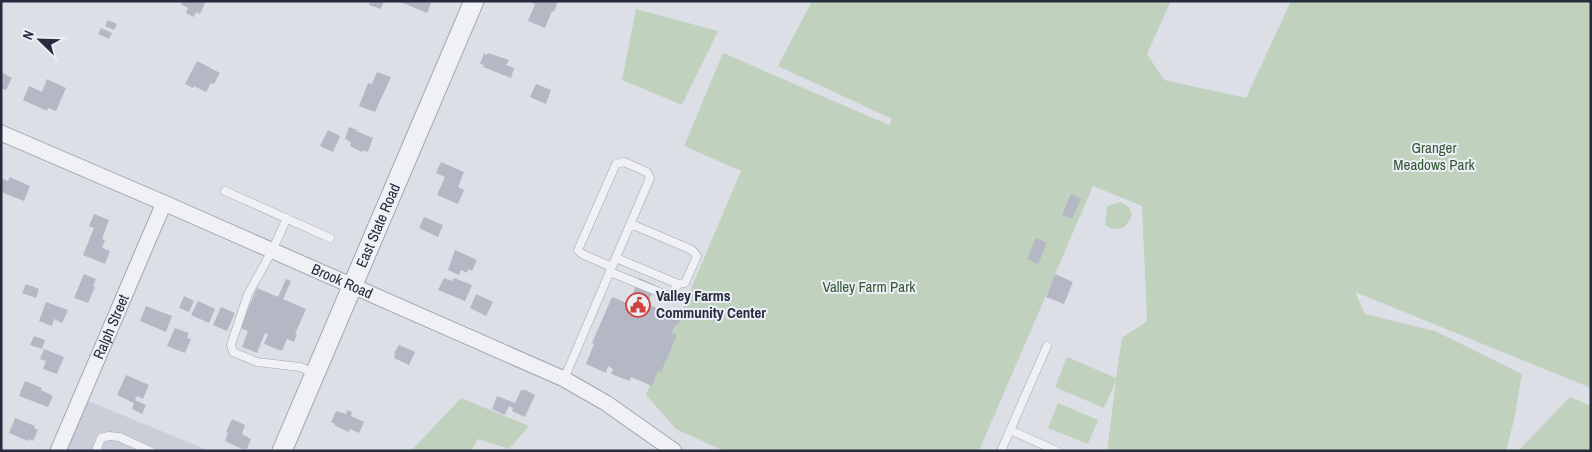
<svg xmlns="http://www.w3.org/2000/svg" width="1592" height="452" font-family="'Archivo Narrow',sans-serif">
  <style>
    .built { fill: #cbced9 }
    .green { fill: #c0d1be }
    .building { fill: #b4b8c4 }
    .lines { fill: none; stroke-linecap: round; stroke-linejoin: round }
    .service-casing { stroke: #a2a5b1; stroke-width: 9 }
    .minor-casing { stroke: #a2a5b1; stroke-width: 17 }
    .tertiary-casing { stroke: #a2a5b1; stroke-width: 21 }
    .service { stroke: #f0f1f5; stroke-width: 8 }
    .minor { stroke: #f0f1f5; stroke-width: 15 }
    .tertiary { stroke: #f0f1f5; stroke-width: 19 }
    .labels { text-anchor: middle; stroke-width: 4; stroke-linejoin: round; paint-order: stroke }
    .park-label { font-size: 15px; fill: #355934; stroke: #eceef5 }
    .street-label { font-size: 15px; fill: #262b3e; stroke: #eceef5 }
    .poi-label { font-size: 15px; font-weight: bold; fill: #262b3e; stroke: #eceef5; text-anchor: start }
  </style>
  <rect width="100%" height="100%" fill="#dddfe7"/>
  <path class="built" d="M88 401 210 451H67Z"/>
  <path class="green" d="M812 1H1171L1147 54 1164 80 1246 98 1291 1H1591V388L1355 292 1365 314 1435 331 1522 374 1514 420 1506 451H1107L1116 381 1104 408 1055 387 1067 357 1116 378 1122 338 1147 321 1142 206 1093 186 979 451H724L676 429 646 395 741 171 684 146 723 53 889 125 892 119 778 66Z
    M636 9 718 31 682 105 622 80Z
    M1120 202C1136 209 1134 217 1123 228L1112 229 1105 225 1107 206Z
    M1570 397 1591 406V451H1518Z
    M461 398 529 426 509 449 478 439 471 451H411Z
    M1058 403 1098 420 1088 444 1048 428Z"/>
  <path class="building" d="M182 1H206L200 14 196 12 194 17 186 13 188 8 181 4Z
    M370 1H384L381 9 369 5Z
    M398 1H432L427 13Z
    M533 1H558L554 12 552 11 545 28 528 21 535 4 532 3Z
    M108 20 117 24 114 30 105 26Z
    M101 28 112 33 109 39 98 34Z
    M484 53 487 55 488 53 509 60 506 65 514 68 511 78 483 67 484 65 480 64Z
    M197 61 220 73 214 84 211 83 206 92 194 86 193 88 185 84Z
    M1 72 12 78 6 90 1 88Z
    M377 72 391 77 375 112 359 106 368 83 372 84Z
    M47 79 66 88 56 111 48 108 47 111 23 100 29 86 42 92Z
    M536 84 551 90 546 104 530 97Z
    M349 127 357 130 356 131 373 138 368 152 363 150 362 152 350 146 351 142 345 139Z
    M328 130 340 136 333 152 320 146Z
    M441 162 464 172 458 187 464 190 458 204 437 195 445 177 436 173Z
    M10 177 30 186 24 201 1 192V178L8 181Z
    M1071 194 1081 199 1072 219 1062 215Z
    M94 214 109 220 102 239 105 240 102 248 110 251 105 264 83 255 94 228 89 226Z
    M424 217 443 225 438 237 419 228Z
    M1036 238 1047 243 1038 264 1027 259Z
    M455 250 477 260 472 271 468 269 467 273 461 270 459 275 448 270Z
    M84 274 96 279 93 286 95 287 88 303 74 298Z
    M1055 274 1073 282 1064 304 1046 297Z
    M444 278 452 281 454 278 472 285 465 301 438 290Z
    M639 278 655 285 649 301 644 299 643 302 681 319 678 325 676 324 672 333 677 335 661 372 658 371 652 386 631 377 630 381 611 374 613 369 608 366 606 373 586 364 594 344 592 343 612 297 627 303 630 297 635 300 637 297 632 295Z
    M286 279 291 281 283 299 306 309 295 334H297L294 342 287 339 282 351 264 344 268 334 265 333 257 353 242 347 248 331 240 328 257 288 278 297Z
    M26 284 39 289 36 298 22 293Z
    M476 294 493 302 486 316 470 308Z
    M184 296 194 301 189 312 179 308Z
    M198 301 215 309 209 323 191 315Z
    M46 302 68 310 62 323 54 319 52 326 39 321Z
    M146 306 172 316 166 332 140 321Z
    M221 307 235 313 227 331 213 325Z
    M175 328 189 333 187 338 191 339 185 353 167 346Z
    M34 336 45 340 42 349 30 345Z
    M399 345 415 352 409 365 394 358 395 353H394Z
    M44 349 64 357 57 374 43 369 46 361 40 359Z
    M126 375 149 385 143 399 137 396 135 400 146 405 142 414 132 409 134 403 117 395Z
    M25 381 42 388 41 390 53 396 48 407 19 396Z
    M524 389 535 395 525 417 512 411 513 408 509 406 505 415 492 409 497 396 515 403 521 390 523 391Z
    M347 410 352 412 351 416 364 422 359 433 350 429 349 432 334 425 335 424 331 422 336 411 346 414Z
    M15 418 35 426 34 428 38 430 33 441 29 439 28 441 9 433Z
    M232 419 245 425 242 434 251 439 247 449 244 448V450L225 441 228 433 226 432Z"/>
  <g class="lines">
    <g class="service-casing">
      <path id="service" d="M225 191 330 238
        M287 218 272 251 248 294 231 345 233 352 257 362 300 367 314 373
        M616 258 678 284 685 283 697 256 692 250 631 224
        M610 272 666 295H671L678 284
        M564 379 650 178 647 172 624 162 616 164 578 250 582 254 612 267
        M1010 430 1057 451
        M96 451 101 438 109 436 119 437 150 451
        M1001 451 1047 346"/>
    </g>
    <g class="minor-casing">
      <g id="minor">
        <path id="s1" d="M1 133 164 203 564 379 606 403 674 451"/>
        <path id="s2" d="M58 451 164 203"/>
      </g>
    </g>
    <g class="tertiary-casing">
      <g id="tertiary">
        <path id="s3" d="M282 451 474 1"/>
      </g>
    </g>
    <use href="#service" class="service"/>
    <use href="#minor" class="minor"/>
    <use href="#tertiary" class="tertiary"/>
  </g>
  <defs>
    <g id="civic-ring" transform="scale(1.25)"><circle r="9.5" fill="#eceef5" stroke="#cf403f" stroke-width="1.5"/><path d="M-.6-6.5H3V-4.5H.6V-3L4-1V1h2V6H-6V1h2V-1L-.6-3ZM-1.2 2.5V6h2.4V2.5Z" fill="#cf403f"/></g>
  </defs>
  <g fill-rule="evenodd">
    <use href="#civic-ring" x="638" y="305"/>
  </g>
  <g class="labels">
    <g class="park-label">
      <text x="1434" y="153">Granger<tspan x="1434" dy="17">Meadows Park</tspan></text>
      <text x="869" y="292">Valley Farm Park</text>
    </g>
    <g class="street-label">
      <text dy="5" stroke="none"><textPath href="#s3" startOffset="245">East State Road</textPath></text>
      <text dy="5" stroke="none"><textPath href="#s1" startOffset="372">Brook Road</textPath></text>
      <text dy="5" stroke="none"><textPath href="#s2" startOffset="135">Ralph Street</textPath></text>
    </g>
    <g class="poi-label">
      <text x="656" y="301">Valley Farms<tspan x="656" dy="17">Community Center</tspan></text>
    </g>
  </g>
  <rect width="1592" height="452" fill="none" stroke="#262b3e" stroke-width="5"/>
  <g transform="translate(40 40) rotate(293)" stroke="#eceef5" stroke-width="4" paint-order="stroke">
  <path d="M0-4L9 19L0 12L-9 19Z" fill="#262b3e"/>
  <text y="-8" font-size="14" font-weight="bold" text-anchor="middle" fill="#262b3e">N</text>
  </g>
</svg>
